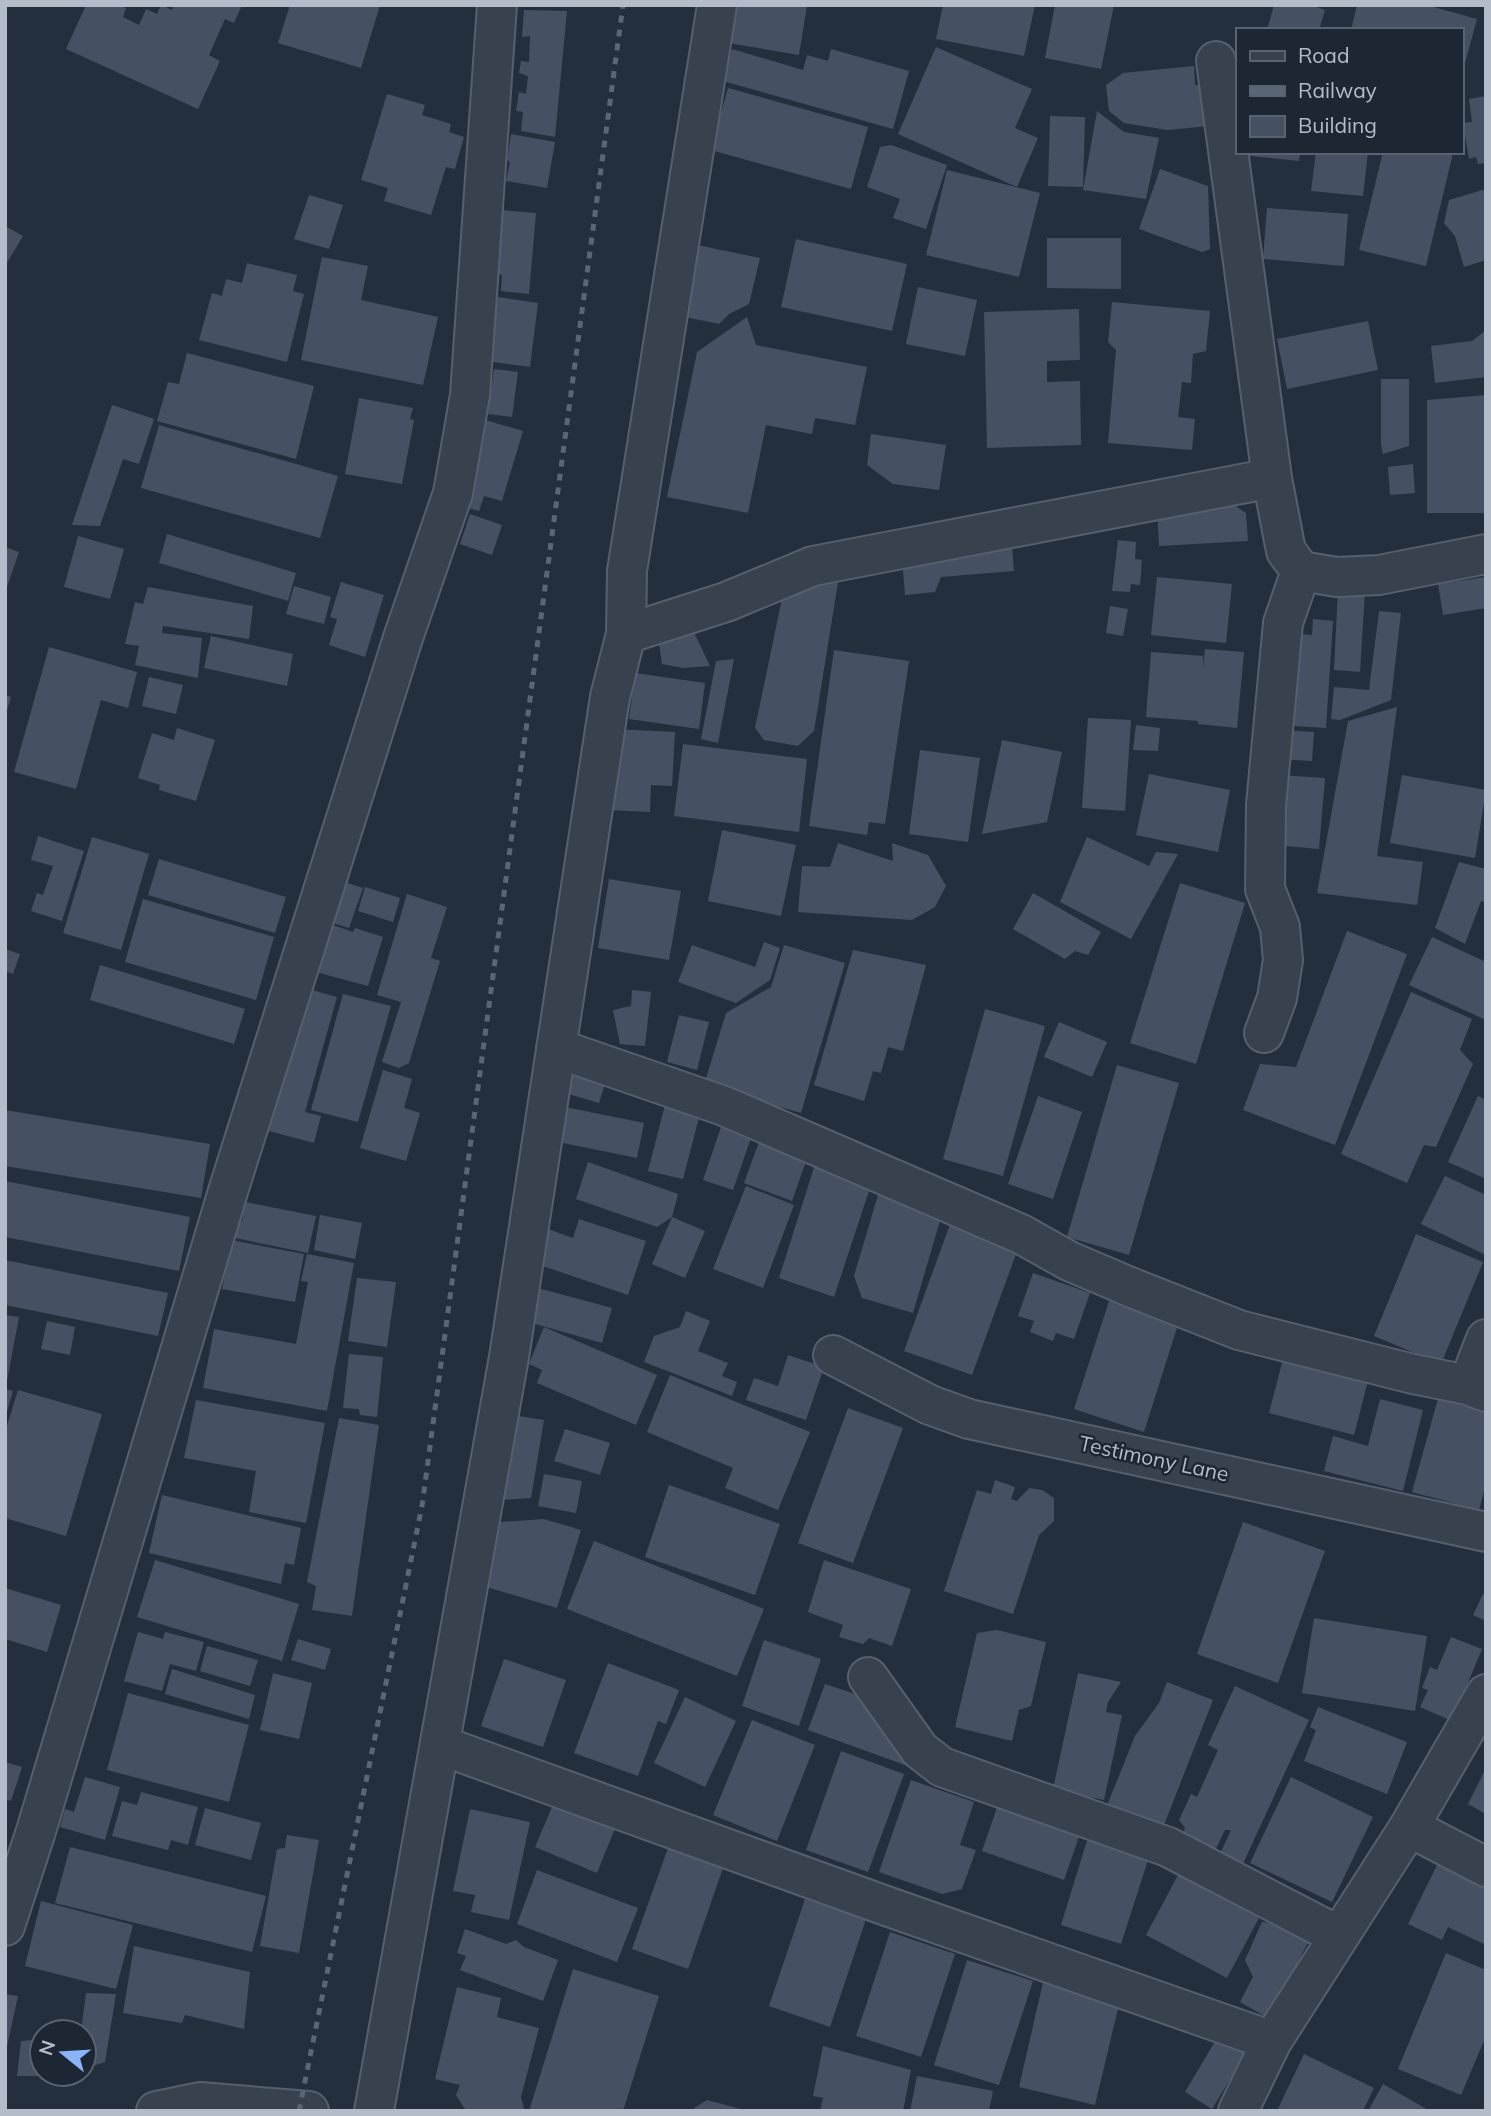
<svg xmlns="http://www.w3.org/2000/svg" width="1491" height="2116" font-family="Mulish,sans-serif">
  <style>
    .building { fill: #455162 }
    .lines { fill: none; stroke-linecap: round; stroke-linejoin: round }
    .minor-casing { stroke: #565f6c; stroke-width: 42 }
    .minor { stroke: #38414e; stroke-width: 38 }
    .rail { stroke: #5a6575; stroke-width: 5; stroke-dasharray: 7 7; stroke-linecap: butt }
    .labels { text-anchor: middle; stroke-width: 5; stroke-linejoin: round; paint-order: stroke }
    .street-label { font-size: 21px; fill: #b4bcc9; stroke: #1d2633 }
  </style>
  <rect width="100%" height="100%" fill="#242f3e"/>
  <path class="building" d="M86 5H120L126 8 123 17 139 25 146 9 157 14 161 5 172 10 174 5H242L234 23 225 19 209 55 220 61 198 109 66 49Z
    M290 5H380L361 68 278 43Z
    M729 5H807L799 55 722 42Z
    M943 5H1035L1024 56 936 39Z
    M1055 5H1114L1101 69 1045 58Z
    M1274 5H1311L1325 10 1319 30H1267Z
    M1357 5H1426L1477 19 1462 74 1461 30H1351Z
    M524 10 567 11 555 137 521 131 523 112 516 111 519 92 526 94 528 76 519 73 521 61 529 62 530 36 522 37Z
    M936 47 1032 89 1015 128 1038 138 1017 187 898 134Z
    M732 49 803 70 807 55 828 61 831 49 909 71 893 129 723 81Z
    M1194 66 1195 85 1206 84 1210 126 1167 130 1124 123 1109 111 1106 85 1123 73Z
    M728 88 868 127 851 189 711 150Z
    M387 94 425 105 422 115 451 124 449 132 464 137 455 169 446 167 431 215 384 201 388 188 361 180Z
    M1486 96V163L1478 164 1476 157 1469 159 1463 123 1472 122 1469 99Z
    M1097 111 1124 132 1159 138 1146 199 1083 190Z
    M1050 116 1085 117 1083 187 1048 186Z
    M511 134 555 142 547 188 506 181 510 162 507 160Z
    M891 145 947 165 926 229 893 218 900 199 867 187 880 147Z
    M1241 152H1300L1299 161 1241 155Z
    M1316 152H1368L1363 196 1311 191Z
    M1383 152 1453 153 1426 266 1359 250Z
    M1160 169 1208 186 1210 249 1202 252 1139 229Z
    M947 170 1040 193 1019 277 926 255Z
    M1486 189V260L1464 267 1455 236 1444 223 1449 200Z
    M309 195 343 205 329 249 294 239Z
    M1267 208 1348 214 1344 266 1263 259Z
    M500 210 536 213 529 294 501 291 502 275 494 274Z
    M5 226 23 236 5 266Z
    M1047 238H1121V289L1047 288Z
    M796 239 907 264 892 331 781 307Z
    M697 245 760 258 749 304 729 314 719 324 681 316Z
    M322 257 368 266 361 300 438 317 423 385 301 360Z
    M247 263 297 275 293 291 304 294 287 362 199 340 212 293 222 296 226 279 242 283Z
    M918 287 977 300 965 356 906 344Z
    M498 297 538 303 530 367 486 361 487 322 494 323Z
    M1112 302 1210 311 1206 351 1193 354 1191 383 1182 382 1178 417 1195 419 1192 450 1108 443 1116 350 1108 342Z
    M1079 309 1080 360 1047 361V382L1080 381 1081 445 987 448 984 312Z
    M747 317 756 345 867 367 855 425 815 418 812 434 766 425 748 513 667 497 697 352Z
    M1368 321 1378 370 1287 389 1277 339Z
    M1486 330V377L1435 383 1431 346 1472 341Z
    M187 353 314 386 296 459 157 421 168 382 179 384Z
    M494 369 518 372 512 417 488 414Z
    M1381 379H1409V446L1383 454 1381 444Z
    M1486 395V513H1427V400Z
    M359 398 413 408 410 419 414 420 402 484 345 474Z
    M112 405 154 419 139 464 123 459 100 526 72 525Z
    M482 419 523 431 502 501 484 496 479 511 465 507Z
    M159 425 338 476 320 538 141 488Z
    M871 434 946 445 939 490 893 484 867 465Z
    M1413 464 1415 493 1390 495 1388 467Z
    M1225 499 1246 513 1248 541 1159 546 1157 503Z
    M470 514 502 525 492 555 460 544Z
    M1010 523 1014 571 941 577 935 592 905 595 900 533Z
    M167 534 296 573 288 601 159 563Z
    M78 536 124 549 110 599 64 587Z
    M1118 540 1136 542 1135 559 1142 560 1140 585 1131 584 1130 592 1112 591Z
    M5 547 19 552 6 590H5Z
    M789 565 840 570 814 731 798 746 764 740 755 728Z
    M1157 577 1232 584 1226 643 1151 635Z
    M1486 577V608L1443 615 1438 584Z
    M341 582 384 595 365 657 329 645 337 619 330 617Z
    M294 586 331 597 324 624 286 614Z
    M148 587 253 606 249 639 163 626 162 633 202 638 198 678 135 665 139 646 125 644 135 602 143 604Z
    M1338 589 1365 591 1360 672 1334 670Z
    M1110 606 1128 609 1123 636 1106 633Z
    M1379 611 1401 613 1391 700 1340 720 1331 719 1334 687 1369 690Z
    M1313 619 1333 621 1326 728 1279 725 1286 633 1312 635Z
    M694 632 710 666 683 668 662 664 658 637Z
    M211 636 293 654 287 686 204 668Z
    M49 647 137 672 128 708 101 700 76 789 14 772Z
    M1205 649 1244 652 1237 728 1198 724V721L1146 717 1151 652 1203 656V667Z
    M834 650 909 661 885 824 869 822 867 835 809 826Z
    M734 659 718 743 701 739 716 661Z
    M635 673 705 683 699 729 629 719Z
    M149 677 183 685 176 714 142 706Z
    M5 695 11 697 6 714H5Z
    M1397 707 1377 856 1423 862 1417 905 1317 893 1348 721Z
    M1088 718 1131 720 1125 811 1082 808Z
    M1136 725 1160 728 1158 751 1133 750Z
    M177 728 215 740 196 801 159 790 160 785 138 778 152 733 174 740Z
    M613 729 675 732 672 786 651 785 650 812 608 810Z
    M1279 730 1314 732 1312 761 1277 759Z
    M1002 740 1062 752 1047 822 982 834Z
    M683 744 807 759 799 832 674 816Z
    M920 750 980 758 968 842 909 834Z
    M1149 774 1230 790 1218 852 1136 835Z
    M1280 775 1325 778 1319 849 1275 845Z
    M1402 775 1486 790 1475 858 1390 843Z
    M722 830 796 845 781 916 708 901Z
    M38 836 84 851 62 921 31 911 37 893 43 895 53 866 31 860Z
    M92 837 149 854 121 950 63 933Z
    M1087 837 1149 866 1156 852 1178 854 1131 939 1060 902Z
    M838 843 893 861 892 843 928 855 946 886 935 907 912 920 798 912 802 866 830 867Z
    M159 859 286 897 275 933 148 895Z
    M1459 862 1486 869V902L1481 901 1465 944 1435 928Z
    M609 879 681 891 669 960 598 948Z
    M345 882 363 888 349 928 333 923 338 908 334 906Z
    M1180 883 1245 903 1196 1064 1130 1043Z
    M365 887 400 898 393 922 358 911Z
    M1033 893 1101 932 1088 955 1075 951 1065 959 1013 929Z
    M407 894 447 907 431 958 440 961 409 1063 399 1068 382 1062 401 1002 377 995Z
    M143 899 274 937 256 1000 125 962Z
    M327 923 353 932 355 928 383 937 368 986 316 972Z
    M1347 931 1407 954 1335 1145 1243 1110 1260 1064 1296 1067Z
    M1432 937 1486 962V1020L1409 985Z
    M764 942 780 948 770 980 736 1003 678 982 692 945 755 967Z
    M784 945 845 963 801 1113 704 1085 726 1013 771 987Z
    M5 949 20 954 13 974 5 971Z
    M853 950 926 965 903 1051 888 1047 881 1073 873 1071 864 1101 814 1085Z
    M100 965 245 1009 234 1044 90 1000Z
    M308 989 337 997 305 1112 321 1116 314 1143 269 1131Z
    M632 990 651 992 645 1046 620 1044 613 1010 631 1006Z
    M1411 992 1472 1019 1460 1050 1473 1064 1436 1147 1424 1145 1407 1183 1341 1154Z
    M343 994 391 1006 358 1122 311 1110Z
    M985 1009 1045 1026 1003 1176 943 1159Z
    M679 1015 709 1022 697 1070 667 1062Z
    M1059 1022 1107 1042 1092 1077 1044 1057Z
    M574 1064 608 1074 599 1103 565 1093Z
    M1117 1065 1179 1083 1129 1255 1067 1237Z
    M383 1070 412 1079 404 1108 420 1113 406 1161 360 1148Z
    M1038 1096 1082 1112 1053 1199 1008 1184Z
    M1478 1096 1486 1100V1179L1448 1162Z
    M666 1101 701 1110 683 1179 648 1171Z
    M565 1107 644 1123 637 1158 558 1142Z
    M5 1110 210 1144 201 1198 5 1166Z
    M724 1118 754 1129 733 1190 703 1180Z
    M763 1131 810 1150 792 1201 744 1183Z
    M817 1158 874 1176 834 1297 779 1278Z
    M588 1162 678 1194 672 1217 657 1227 576 1199Z
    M1445 1176 1486 1195V1249L1484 1254 1421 1224Z
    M5 1181 190 1217 179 1271 5 1237Z
    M746 1186 794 1205 763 1288 713 1269Z
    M880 1188 944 1207 913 1313 862 1298 854 1276Z
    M245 1202 316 1216 308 1253 235 1238 238 1220 242 1221Z
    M320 1215 362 1223 355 1259 314 1250Z
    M953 1216 1021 1240 972 1375 904 1351Z
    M672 1217 705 1231 685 1278 652 1264Z
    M579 1219 646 1241 628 1295 534 1263 545 1228 573 1238Z
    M1416 1234 1483 1262 1441 1364 1374 1336Z
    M231 1240 304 1254 295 1302 222 1289Z
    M307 1254 354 1263 327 1411 203 1388 214 1329 296 1344 308 1282 301 1281Z
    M5 1260 168 1293 158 1336 5 1305Z
    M1033 1273 1090 1293 1074 1339 1056 1333 1053 1341 1030 1332 1034 1321 1018 1316Z
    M357 1278 396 1282 387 1347 348 1341Z
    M534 1287 612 1308 602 1343 525 1321Z
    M1112 1292 1181 1315 1144 1432 1074 1409Z
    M686 1311 710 1321 698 1351 728 1363 722 1376 737 1382 732 1396 644 1362 654 1336 680 1327Z
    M5 1315 19 1317 7 1381H5Z
    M47 1321 75 1327 70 1355 41 1349Z
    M544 1327 657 1375 636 1425 537 1383 542 1370 529 1364Z
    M349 1354 383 1357 377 1417 360 1415 359 1409 343 1408Z
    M788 1355 824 1367 806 1420 746 1400 754 1378 778 1386Z
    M1284 1355 1369 1377 1354 1435 1269 1413Z
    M670 1375 810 1432 778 1510 725 1488 733 1468 647 1432Z
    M5 1389 13 1391 6 1415H5Z
    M18 1390 102 1414 66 1536 5 1518V1432Z
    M1439 1395 1486 1408V1484L1479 1510 1412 1492Z
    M1380 1399 1423 1410 1403 1491 1324 1471 1333 1436 1368 1446Z
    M196 1400 325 1423 306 1523 249 1512 256 1471 184 1458Z
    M848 1408 903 1428 853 1563 798 1543Z
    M512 1415 544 1420 531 1498 498 1500Z
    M339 1418 379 1425 352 1616 312 1610 316 1586 307 1582Z
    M565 1429 610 1443 600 1475 554 1461Z
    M544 1474 582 1481 576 1513 538 1506Z
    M995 1480 1015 1487 1011 1499 1017 1501 1029 1488 1042 1490 1054 1498V1521L1039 1535 1013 1614 944 1591 977 1490 991 1494Z
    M669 1485 780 1524 755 1595 645 1557Z
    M162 1495 301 1528 294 1565 285 1563 281 1584 149 1553Z
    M544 1519 581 1530 557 1608 480 1585 499 1522Z
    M1243 1522 1325 1551 1278 1683 1197 1654Z
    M594 1541 764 1609 737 1676 567 1609Z
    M155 1560 299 1604 282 1661 137 1617Z
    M824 1560 911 1589 892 1646 869 1638 863 1644 839 1637 843 1625 808 1612Z
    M5 1588 61 1605 47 1652 5 1639Z
    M1483 1594 1486 1595V1621L1473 1615Z
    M1314 1618 1427 1636 1415 1711 1302 1693Z
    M997 1630 1046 1642 1031 1706 1019 1710 1012 1741 955 1727 977 1633Z
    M138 1632 163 1639 165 1632 204 1642 196 1671 170 1664 162 1691 124 1681Z
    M1451 1637 1482 1649 1452 1721 1420 1707 1428 1690 1422 1688 1430 1667 1437 1670Z
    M298 1639 331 1649 325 1670 291 1660Z
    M764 1640 821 1659 799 1726 742 1706Z
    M207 1646 258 1660 250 1686 200 1671Z
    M504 1659 566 1680 543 1747 481 1726Z
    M608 1663 679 1690 666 1724 658 1721 638 1776 574 1753Z
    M172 1669 255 1695 249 1719 165 1694Z
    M273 1673 312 1683 299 1739 260 1730Z
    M1078 1673 1121 1682 1108 1702 1106 1712 1122 1715 1104 1800 1053 1789Z
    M1167 1682 1213 1700 1162 1830 1106 1808 1135 1736 1159 1703Z
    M825 1684 855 1694 872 1704 908 1756 905 1765 808 1730Z
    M1235 1686 1309 1720 1242 1866 1219 1856 1231 1830H1225L1214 1853 1181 1839 1185 1828 1179 1820 1191 1794 1197 1797 1218 1750 1208 1745Z
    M128 1693 249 1725 229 1802 107 1770Z
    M685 1697 736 1721 705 1787 654 1763Z
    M1318 1707 1407 1742 1387 1794 1304 1761 1316 1730 1310 1727Z
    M752 1720 815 1745 777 1841 713 1815Z
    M841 1751 904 1774 868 1872 806 1850Z
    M5 1762 22 1767 11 1801 5 1799Z
    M1486 1768V1814L1468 1804Z
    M85 1777 120 1787 105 1840 60 1827 65 1809 74 1812Z
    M1291 1777 1373 1817 1332 1902 1250 1863Z
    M911 1780 974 1802 960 1845 976 1850 962 1889 942 1894 879 1872Z
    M141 1792 198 1807 188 1845 171 1840 168 1850 112 1836 122 1801 137 1805Z
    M557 1795 618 1821 597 1873 535 1847Z
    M999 1802 1081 1831 1064 1880 982 1851Z
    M205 1808 261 1823 251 1860 195 1845Z
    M470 1809 530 1822 509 1920 471 1912 475 1895 453 1891Z
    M1089 1834 1150 1854 1121 1944 1061 1925Z
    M287 1835 319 1840 299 1953 260 1946 277 1849 285 1848Z
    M669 1845 724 1865 688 1969 632 1949Z
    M70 1847 266 1896 252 1952 55 1903Z
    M1437 1865 1486 1888V1945L1448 1927 1442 1940 1408 1924Z
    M537 1870 638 1908 617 1962 517 1924Z
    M1178 1875 1259 1918 1227 1978 1146 1935Z
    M805 1899 866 1919 830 2027 769 2006Z
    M41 1901 133 1925 116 1989 25 1966Z
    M1262 1922 1283 1924 1310 1939 1268 2018 1240 2002 1253 1977 1245 1960Z
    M465 1929 506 1944 516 1940 524 1947 558 1960 543 2001 460 1970 466 1956 457 1953Z
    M890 1932 955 1954 921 2057 856 2036Z
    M134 1946 250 1972 244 2029 185 2015 182 2023 123 2013Z
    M1446 1953 1486 1970V2036L1461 2095 1398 2069Z
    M967 1960 1033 1981 999 2085 934 2065Z
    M573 1969 659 1996 623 2111H529Z
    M1044 1978 1121 1996 1095 2105 1019 2087Z
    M457 1987 501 1998 497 2017 539 2028 521 2097 524 2109 522 2111H466L456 2095 460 2085 435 2079Z
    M86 1993 116 1994 105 2062 84 2069V2032H81Z
    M5 1994 18 1996 6 2051H5Z
    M1220 2033 1248 2050 1212 2109 1185 2092Z
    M42 2039V2076H17L21 2041Z
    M823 2046 911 2070 903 2111H820L823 2098 813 2096Z
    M1304 2054 1374 2088 1363 2111H1277Z
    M917 2076 993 2091 989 2111H910Z
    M1383 2084 1430 2111H1368Z
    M707 2100 744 2110V2111H690Z"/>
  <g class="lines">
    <g class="minor-casing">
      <path id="minor" d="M1216 61 1272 478 1286 551 1301 571 1337 577 1379 575 1486 554
        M626 634 726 602 813 566 1272 478
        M1264 1033 1277 998 1283 960 1280 927 1265 889 1266 805 1283 623 1301 571
        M556 1048 724 1106 1021 1234 1069 1261 1130 1287 1239 1330 1413 1374 1468 1385 1486 1392
        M833 1355 930 1405 969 1419 1486 1532
        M1468 1385 1486 1339
        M868 1677 920 1750 942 1767 1168 1847 1339 1936
        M440 1745 892 1908 1272 2041
        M1409 1827 1486 1867
        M5 1926 36 1831 229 1188 403 638 453 493 470 395 497 5
        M156 2111 200 2102 309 2111
        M374 2111 509 1357 610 697 626 634 627 571 717 5
        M1238 2111 1272 2041 1409 1827 1486 1694"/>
    </g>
    <use href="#minor" class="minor"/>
    <path class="rail" d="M299 2111 422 1506 623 5"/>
  </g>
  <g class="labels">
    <g class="street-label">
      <text transform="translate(1154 1459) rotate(12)" y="7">Testimony Lane</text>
    </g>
  </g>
  <rect width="1491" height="2116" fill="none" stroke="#b4bcc9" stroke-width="14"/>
  <rect x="1236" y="28" width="228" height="126" fill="#1d2633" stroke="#59626f" stroke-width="2"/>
  <rect x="1250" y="51" width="35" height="10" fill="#38414e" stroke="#59626f" stroke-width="2"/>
  <text x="1298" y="63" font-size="21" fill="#b4bcc9">Road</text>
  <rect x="1250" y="86" width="35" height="10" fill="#5a6575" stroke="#59626f" stroke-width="2"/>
  <text x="1298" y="98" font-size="21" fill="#b4bcc9">Railway</text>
  <rect x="1250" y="116" width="35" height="21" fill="#455162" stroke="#59626f" stroke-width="2"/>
  <text x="1298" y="133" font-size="21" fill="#b4bcc9">Building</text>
  <g transform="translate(63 2053) rotate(288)"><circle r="33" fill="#1d2633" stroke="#59626f" stroke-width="2"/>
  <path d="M0-5L12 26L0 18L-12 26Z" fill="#8ab4f8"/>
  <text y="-10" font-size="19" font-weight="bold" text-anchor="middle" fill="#b4bcc9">N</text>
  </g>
</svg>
